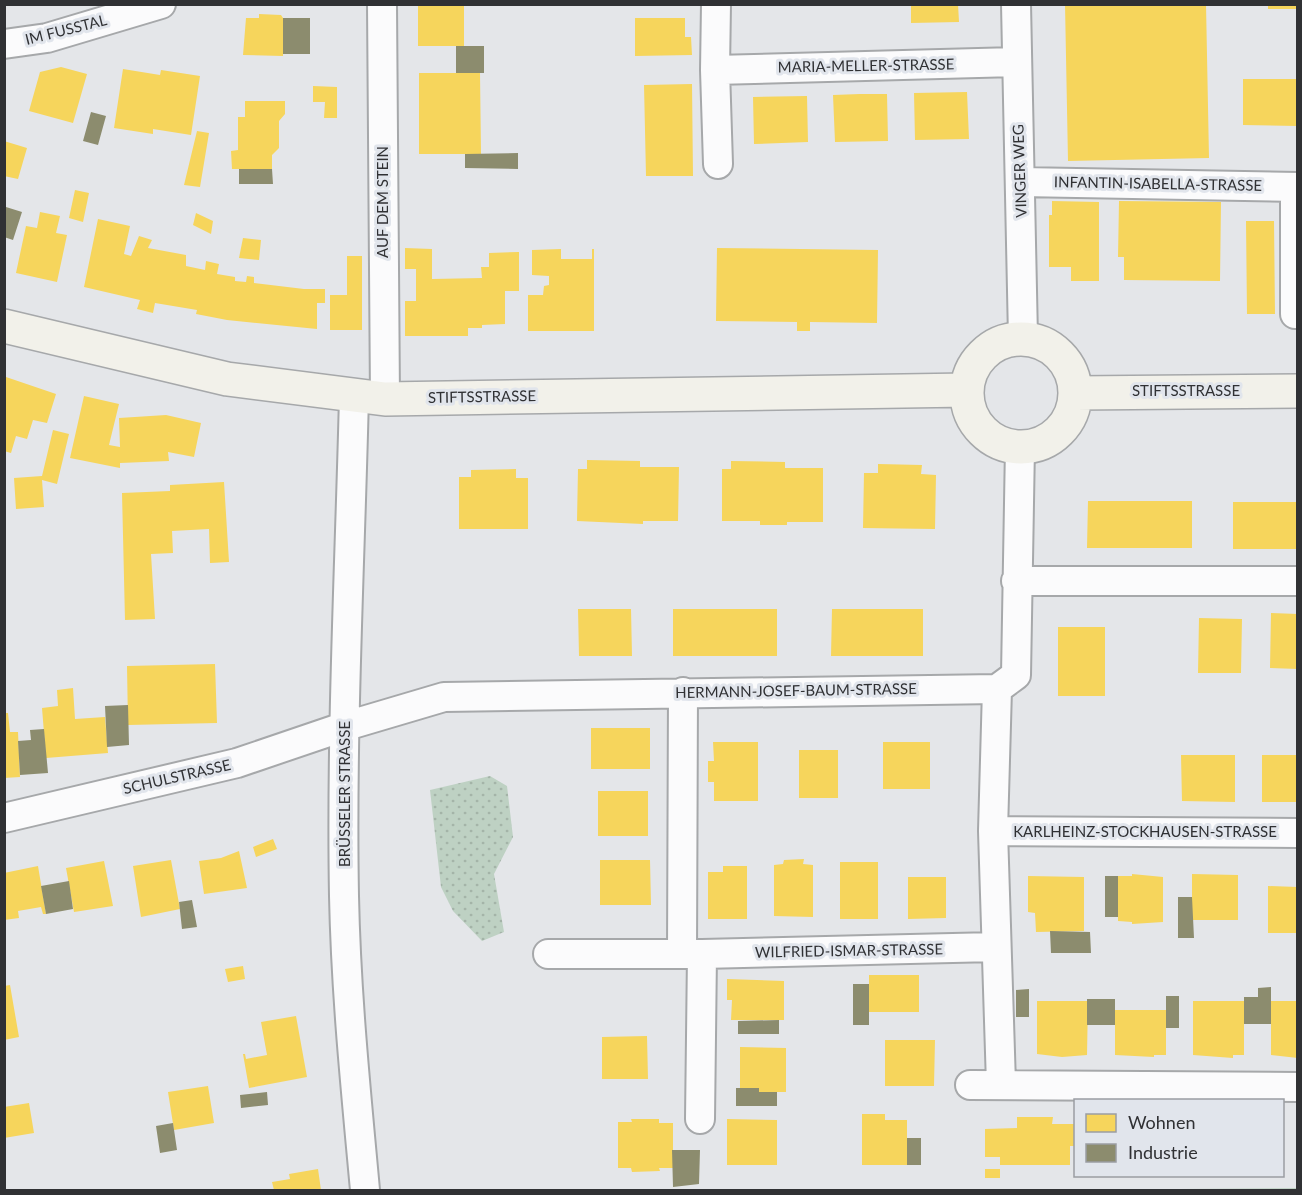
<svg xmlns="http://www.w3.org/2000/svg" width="1302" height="1195" font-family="Lato,sans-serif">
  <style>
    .grass { fill: url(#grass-dots) }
    .forest { fill: url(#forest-crowns) }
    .homes { fill: #f6d55c }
    .industry { fill: #8c8c6e }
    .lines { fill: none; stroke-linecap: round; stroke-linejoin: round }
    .street-casing { stroke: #a6a8aa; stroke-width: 32 }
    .secondary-casing { stroke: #a6a8aa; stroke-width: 36 }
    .street { stroke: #fbfbfc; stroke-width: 28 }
    .secondary { stroke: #f2f1ea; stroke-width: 33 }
    .labels { text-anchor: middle; stroke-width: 6; stroke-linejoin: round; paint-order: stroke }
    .street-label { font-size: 15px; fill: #303134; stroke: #e1e5ec }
  </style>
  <defs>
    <pattern id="grass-dots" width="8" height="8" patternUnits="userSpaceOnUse" patternTransform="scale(1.5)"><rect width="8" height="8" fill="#bed1c3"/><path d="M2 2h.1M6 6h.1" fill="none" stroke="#a4b4a8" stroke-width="1.8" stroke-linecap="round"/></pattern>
    <pattern id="forest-crowns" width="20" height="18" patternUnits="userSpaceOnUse" patternTransform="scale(1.5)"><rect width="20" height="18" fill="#bed1c3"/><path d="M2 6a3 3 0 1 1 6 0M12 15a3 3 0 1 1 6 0" fill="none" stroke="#a4b4a8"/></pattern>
  </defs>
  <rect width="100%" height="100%" fill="#e4e6e9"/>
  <path class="grass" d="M490 776 507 786 513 837 494 874 504 932 482 941 453 911 441 887 430 790Z"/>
  <path class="forest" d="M1297 1188V1190H1054Z"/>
  <path class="homes" d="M418 4H464V46H418Z
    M911 4H958L959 22 911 23Z
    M1065 4H1206L1209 158 1068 161Z
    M1268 4H1298V9H1268Z
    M259 14 281 15 283 18V56L243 55 246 18H259Z
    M635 18H685V37H691L692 55 635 56Z
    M61 67 87 74 73 123 29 111 40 72Z
    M123 69 160 75 161 70 200 76 191 135 153 129V134L114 128Z
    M419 73H480L481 154H419Z
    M1243 79H1298V126L1243 125Z
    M692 84 693 176H646L644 85Z
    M313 86 337 87V118H324L325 102H313Z
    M967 92 969 139 915 140 914 93Z
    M860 94H887L888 141 835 142 833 95Z
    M807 96 808 142 754 144 753 97Z
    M245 101H285V114L279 121V148L272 155V169H232L231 151 238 150V117H245Z
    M197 131 209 133 200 187 184 185Z
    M4 141 27 148 18 179 4 176Z
    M75 190 89 193 83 222 69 218Z
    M1052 201 1099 202V281H1071V267H1049V215H1052Z
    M1119 201 1221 202 1220 281 1124 280V257H1118Z
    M40 212 60 216 56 233 67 235 57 282 16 273 26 226 37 228Z
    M196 213 213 221 211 234 193 225Z
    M98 219 130 226 124 254 131 256 139 236 152 240 148 248 186 255V266L205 270 206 261 219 264 217 274 235 277V281L246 282 247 276 254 277V283L304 289H325V303H317V329L227 320 196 314 197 310 155 303 153 313 137 309 140 300 84 287Z
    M1246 221H1274L1275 314H1247Z
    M243 238 261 240 259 260 239 258Z
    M405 248 432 249V279L482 278 481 267H489V253L519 252V291H505V324L482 325V328H468V336H405V301H416V269H405Z
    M717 248 878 250 877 323 810 322V331H797V322L716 321Z
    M561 249V259H592V249H594V331H528V295H543L544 286 549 285V276L532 275V250Z
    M347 256H362V330H330V295H347Z
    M6 377 56 394 47 423 33 420 27 439 16 436 11 453 4 451Z
    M84 396 119 404 109 445 120 447 119 418 166 415 201 423 194 457 168 452 169 461 120 463V468L70 458Z
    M53 430 69 434 57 484 42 480 44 507 16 509 14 478 42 476Z
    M587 460 640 461V467H679L678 521H643V524L577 521 578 469H587Z
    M731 461 785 462V468H823V522H787V525H760V521H722V469H731Z
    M878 464 922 465 921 474 936 475 935 529 863 528 864 473H878Z
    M516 469V478H528V529H459V477H471V470Z
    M224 482 229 562 210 563 209 529 172 531 173 553 151 554 155 619 125 620 122 493 170 491V485Z
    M1088 501H1192V548H1087Z
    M1233 502H1298V549H1233Z
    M578 609H631L632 656H579Z
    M673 609H777V656H673Z
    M832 609H923V656H831Z
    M1271 613 1298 614V669L1270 668Z
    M1199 618 1242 619 1241 673H1198Z
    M1058 627H1105V696H1058Z
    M215 664 217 723 128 725 127 666Z
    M73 688 75 719 105 717 108 753 46 758 42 708 58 706 57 690Z
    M4 713H8L10 732H18L20 777 4 778Z
    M591 728H650V769H591Z
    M713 742H758V801H714V782H708V761H714Z
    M883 742H930V789H883Z
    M799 750H838V798H799Z
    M1181 755H1235V802L1182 801Z
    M1262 755H1298V802H1262Z
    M598 791H648V836H598Z
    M273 839 277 849 256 857 253 847Z
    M239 851 247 888 204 894 199 861 221 858Z
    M804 859 803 864 813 865V917L774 916V865L783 864 784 860Z
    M171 860 180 909 141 917 133 866Z
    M600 860H650L651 905H600Z
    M104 861 113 906 74 912 66 868Z
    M840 862H878V919H840Z
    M38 866 46 914H43L41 907 18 911 19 918 4 920V873Z
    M723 866H747V919H708V872H723Z
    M1132 874 1163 877V922L1132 924V922L1118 921V876H1132Z
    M1192 874 1238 875V920H1192Z
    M1028 876 1084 877V931L1036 932 1035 913 1028 912Z
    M908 877H946V918L908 919Z
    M1268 886 1298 887V933H1268Z
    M243 966 245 979 228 982 225 969Z
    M869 975H919V1012H869Z
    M727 979 784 981V1020H731L732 1000H727Z
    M10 985 19 1037 4 1040V986Z
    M1037 1001H1088L1087 1055 1062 1057 1037 1054Z
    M1193 1001H1244V1055H1233V1058L1193 1055Z
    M1271 1001H1298V1058L1271 1055Z
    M1115 1010H1166V1055H1154V1057L1115 1055Z
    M296 1016 307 1077 249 1088 243 1054H245L246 1059 267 1055 261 1022Z
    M647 1036 648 1079H602V1037Z
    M885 1040H935L934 1086H885Z
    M740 1047 786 1048V1092H759V1088H740Z
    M208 1086 214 1123 174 1130 168 1092Z
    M29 1103 34 1133 4 1138V1107Z
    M862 1114H885V1120H907V1165H862Z
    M1017 1117H1053L1052 1124H1076V1146H1070V1165H1000V1157H985V1129L1017 1128Z
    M631 1119H659V1123H673V1168H659L660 1171 632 1172 631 1168H618V1122H632Z
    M727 1119 777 1120V1165H727Z
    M318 1169 321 1190H274L272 1182 290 1179 289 1174Z
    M985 1169H1000V1178H985Z"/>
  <path class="industry" d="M283 18H310V54H283Z
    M456 46H484V73H456Z
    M91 112 106 116 98 145 83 141Z
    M518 153V169L465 168V154Z
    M239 169H272L273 184H239Z
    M6 207 22 212 13 240 4 237Z
    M128 705 129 745 107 747 105 706Z
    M44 729 48 773 20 775 18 741 31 740 30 730Z
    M1105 876H1118V917H1105Z
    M69 881 73 909 46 914 41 886Z
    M1178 897H1192L1194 938H1178Z
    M192 900 197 927 182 929 179 902Z
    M1050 931 1090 932 1091 953H1051Z
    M853 984H869V1025H853Z
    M1271 987V1024H1244V997H1258V988Z
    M1029 989V1017H1016V990Z
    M1166 996H1179V1028H1166Z
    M1087 999H1115V1025H1087Z
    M779 1020V1034H738V1021Z
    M736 1088H759V1092H777V1106H736Z
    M267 1092 268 1105 241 1108 240 1095Z
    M173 1123 177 1150 160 1153 156 1126Z
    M907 1138H921V1165H907Z
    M672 1150H700L699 1184 673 1187Z"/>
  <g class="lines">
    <g class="street-casing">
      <path id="street" d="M382 4 385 399
        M1016 4 1023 338
        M4 44 47 38 161 4
        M715 70 716 4
        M718 164 715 70 1016 62
        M1021 182 1298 187
        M1295 314V187
        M354 396C350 563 341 730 344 896 346 995 356 1092 365 1190
        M1016 581H1298
        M997 689 993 831 1001 1084
        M4 818 237 763 346 726 444 697 997 689 1016 675 1020 446
        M993 831 1298 833
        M548 954H702L995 947
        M682 954 683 692
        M970 1085 1298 1087
        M700 1119 702 954"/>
    </g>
    <g class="secondary-casing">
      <path id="secondary" d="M4 326 227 379 385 399 967 390
        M967 393a54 54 0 1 1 108 0a54 54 0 1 1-108 0Z
        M1076 393 1298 391"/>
    </g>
    <use href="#street" class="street"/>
    <use href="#secondary" class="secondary"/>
  </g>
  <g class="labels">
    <g class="street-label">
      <text transform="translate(66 30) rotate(-14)" y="5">IM FUSSTAL</text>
      <text transform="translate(866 66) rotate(-1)" y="5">MARIA-MELLER-STRASSE</text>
      <text transform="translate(1020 171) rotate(-92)" y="5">VINGER WEG</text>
      <text transform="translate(1158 184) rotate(1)" y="5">INFANTIN-ISABELLA-STRASSE</text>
      <text transform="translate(383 202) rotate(-90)" y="5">AUF DEM STEIN</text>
      <text x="1186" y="396">STIFTSSTRASSE</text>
      <text transform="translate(482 397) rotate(-1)" y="5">STIFTSSTRASSE</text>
      <text transform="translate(796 691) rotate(-1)" y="5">HERMANN-JOSEF-BAUM-STRASSE</text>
      <text transform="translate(177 777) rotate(-13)" y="5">SCHULSTRASSE</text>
      <text transform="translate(345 794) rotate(-90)" y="5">BRÜSSELER STRASSE</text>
      <text x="1145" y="837">KARLHEINZ-STOCKHAUSEN-STRASSE</text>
      <text transform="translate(849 951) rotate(-1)" y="5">WILFRIED-ISMAR-STRASSE</text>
    </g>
  </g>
  <rect width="1302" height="1195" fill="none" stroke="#303134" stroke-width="12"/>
  <rect x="1074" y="1099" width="210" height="78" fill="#e1e5ec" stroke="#9a9da2" stroke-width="1.5"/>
  <rect x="1086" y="1114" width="30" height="18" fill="#f6d55c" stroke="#9a9da2" stroke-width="1.5"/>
  <text x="1128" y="1129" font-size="18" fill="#303134">Wohnen</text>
  <rect x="1086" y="1144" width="30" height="18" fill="#8c8c6e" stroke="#9a9da2" stroke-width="1.5"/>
  <text x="1128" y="1159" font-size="18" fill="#303134">Industrie</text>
</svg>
